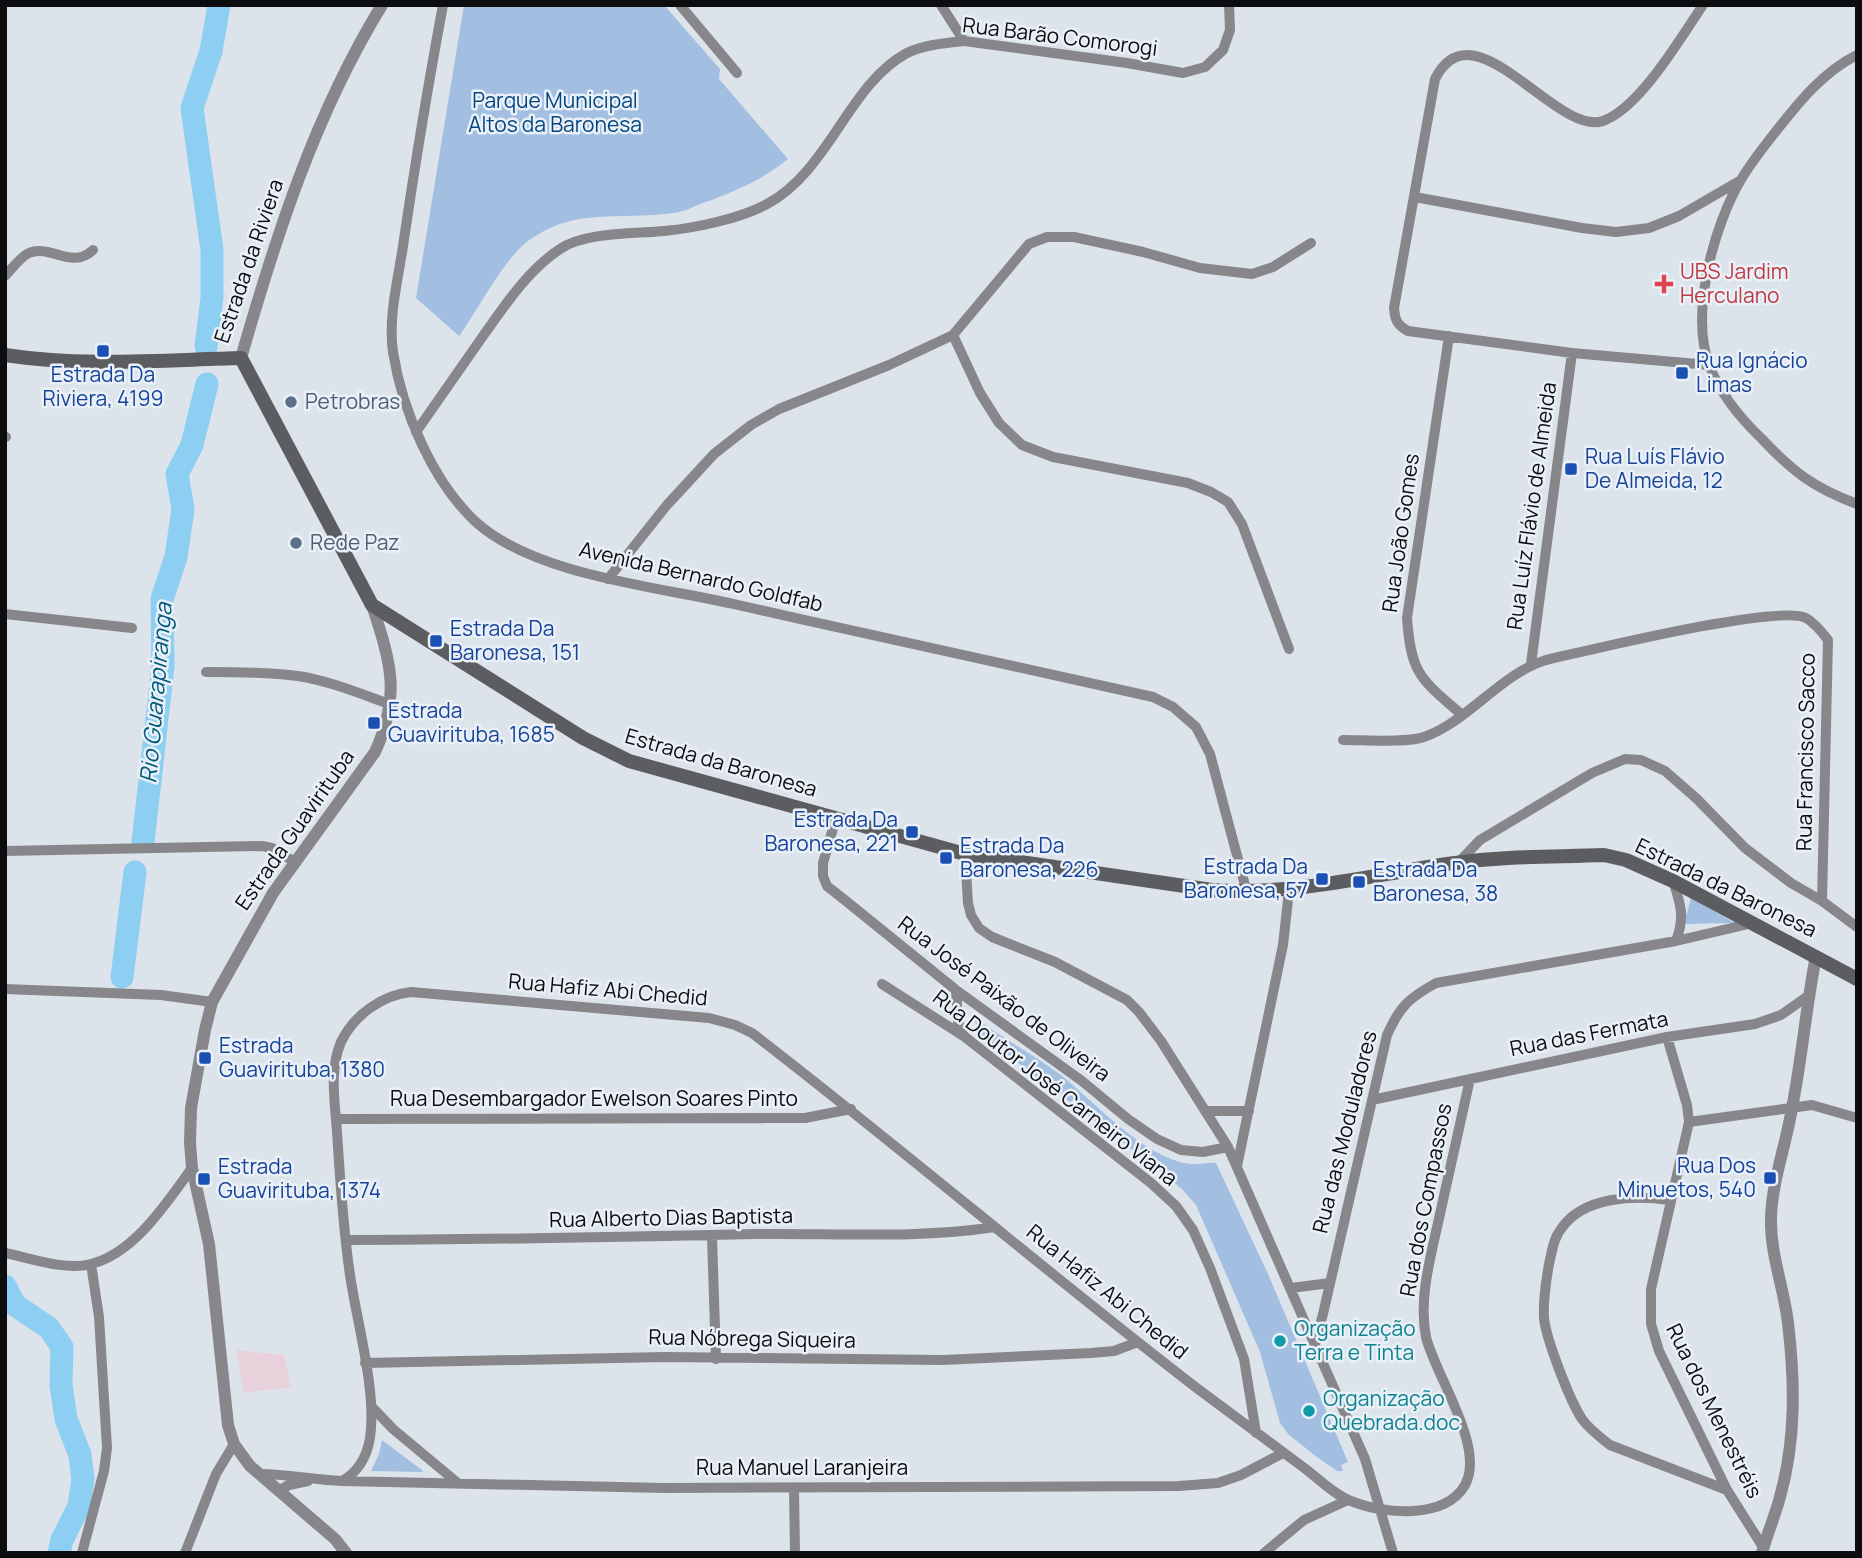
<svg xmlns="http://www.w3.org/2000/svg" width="1862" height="1558" font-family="Manrope,sans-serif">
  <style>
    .commercial { fill: #e8d1db }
    .green { fill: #a2bfe1 }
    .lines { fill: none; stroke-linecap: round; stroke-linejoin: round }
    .river { stroke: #8dcff2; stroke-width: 23 }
    .minor { stroke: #87878b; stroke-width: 10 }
    .tertiary { stroke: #87878b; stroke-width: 12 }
    .secondary { stroke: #5c5d61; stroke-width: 14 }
    .health-dot { fill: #e0444e; stroke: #eaf0f7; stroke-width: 2.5 }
    .transit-dot { fill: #1a4fb4; stroke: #eaf0f7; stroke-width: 2.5 }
    .service-dot { fill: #5c6f8a; stroke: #eaf0f7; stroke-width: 2.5 }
    .culture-dot { fill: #0f9aa8; stroke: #eaf0f7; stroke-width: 2.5 }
    .labels { text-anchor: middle; stroke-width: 5; stroke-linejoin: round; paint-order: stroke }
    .street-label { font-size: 21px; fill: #0b0d0f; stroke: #eaf0f7 }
    .park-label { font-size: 21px; fill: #03457f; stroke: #eaf0f7 }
    .health-label { font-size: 21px; fill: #be3a42; stroke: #eaf0f7; text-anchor: start }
    .transit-label { font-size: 21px; fill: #164399; stroke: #eaf0f7; text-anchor: start }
    .service-label { font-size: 21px; fill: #4e5e75; stroke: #eaf0f7; text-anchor: start }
    .culture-label { font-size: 21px; fill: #0d838f; stroke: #eaf0f7; text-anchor: start }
    .water-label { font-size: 23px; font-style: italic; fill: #005a7c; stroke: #eaf0f7 }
  </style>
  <rect width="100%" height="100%" fill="#dde3ea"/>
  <path class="commercial" d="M236 1350 284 1355 291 1387 244 1393Z"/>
  <path class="green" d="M464 5H664L720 69 719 79 788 159C762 180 734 192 703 203 693 207 683 212 673 213 619 221 576 206 528 241 502 261 479 309 459 336L416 298Z
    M1691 898 1735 923 1684 924Z
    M973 1016C1000 1037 1031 1053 1058 1073 1095 1101 1141 1157 1190 1164 1199 1165 1209 1162 1216 1163L1268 1274 1348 1462 1341 1465 1343 1471H1337L1317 1457 1289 1435 1280 1423 1260 1352 1196 1205 1182 1189 1146 1160 979 1033Z
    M382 1440 422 1470 423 1472 371 1471 379 1454Z"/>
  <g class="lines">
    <path class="river" d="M206 346 212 298V250L192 108 211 51 219 5
      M143 842 163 666 162 599 176 557 183 509 177 474 192 445 207 384
      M122 977 135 872
      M5 1286 15 1305 49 1328 62 1347 61 1385 66 1419 80 1455 83 1479 79 1506 62 1540 59 1553"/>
    <path class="minor" d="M443 5C428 85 415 165 403 246 398 280 388 317 393 352 402 410 433 483 477 523 537 576 661 587 738 605 876 636 1014 666 1153 697L1173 707 1196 727 1210 754 1247 893
      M680 5 737 73
      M941 5 964 41
      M1703 5C1681 37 1640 108 1603 121 1556 137 1474 2 1435 79L1394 308C1395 320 1397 325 1408 331L1572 353 1709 365
      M1857 55C1821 73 1797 105 1773 135 1762 149 1751 163 1742 178 1714 224 1689 315 1710 367 1721 395 1740 418 1762 439 1793 472 1814 488 1857 504
      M1415 197 1582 228 1616 232 1649 228 1679 216 1741 180
      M5 276C12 269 20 257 29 253 50 244 72 270 93 250
      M953 335 980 393 999 423 1022 445 1053 457 1188 483 1211 492 1228 502 1242 524 1289 649
      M1449 336 1407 618C1411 675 1421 679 1462 715
      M416 432C438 400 461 368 483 336 506 304 527 271 560 249 585 232 634 234 664 231 695 228 739 219 767 204 829 171 849 84 907 53 923 45 945 43 964 41L1127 63 1183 73 1205 67 1223 50 1230 30 1229 5
      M5 437H6
      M608 579 667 505 714 454 751 425 779 409 889 365 953 335 1029 244 1047 237H1074L1143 252 1200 268 1252 274 1273 267 1311 243
      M5 614 132 628
      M1531 664 1572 353
      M206 672C237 672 267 672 298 676 330 681 361 694 392 705
      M1343 740C1363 740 1407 743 1424 737 1469 721 1500 674 1546 660 1587 651 1777 604 1806 618 1815 623 1822 632 1828 640L1822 901
      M836 818 823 863V876L827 886 846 901 956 990 1082 1081 1128 1119 1157 1139 1181 1150 1203 1152 1228 1147
      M5 851 262 846 272 848 295 862
      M965 854 968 903 971 915 979 928 992 937 1055 962 1127 1000 1139 1012 1161 1041 1228 1147 1365 1459 1393 1553
      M1458 863 1480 840 1592 773 1625 759 1641 760 1665 771 1696 798 1745 848 1791 883 1822 901 1857 927
      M1676 941 1753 923
      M882 984 965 1037 1151 1183 1176 1206 1193 1230 1210 1268 1244 1359 1256 1433
      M5 989 161 995 212 1002
      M956 990 958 1022 965 1037
      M1667 1037 1687 1105 1689 1122 1651 1289V1324L1659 1351 1727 1490 1763 1547
      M1372 1100 1667 1037 1755 1024 1781 1015 1808 996
      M1205 1111H1249
      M336 1119 805 1118 851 1109
      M1689 1122 1812 1105 1857 1118
      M1237 1166 1283 945 1289 891
      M1670 1200C1635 1195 1583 1196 1561 1229 1553 1239 1552 1252 1549 1264 1546 1281 1543 1300 1544 1318 1546 1339 1570 1401 1582 1419 1589 1429 1600 1437 1610 1445L1727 1490
      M712 1237 716 1359
      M347 1240C483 1240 620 1237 756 1234 836 1233 916 1239 995 1227
      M5 1253C31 1258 65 1271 91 1264 135 1253 167 1202 192 1168
      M1291 1288 1330 1283
      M1315 1344 1323 1314 1387 1035C1400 1006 1409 998 1436 983L1676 941C1685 917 1681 905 1673 881
      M365 1363 664 1357 943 1360 1091 1353 1114 1351 1138 1342
      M371 1406 393 1429 459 1484
      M260 1474C287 1474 314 1480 342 1481L664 1488 1179 1486 1218 1483 1241 1475 1283 1453
      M342 1481C358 1472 367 1456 370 1438 377 1392 357 1323 350 1275 343 1228 340 1179 337 1132 335 1103 329 1070 341 1042 354 1015 382 995 411 992L709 1018 735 1025 752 1033C903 1149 1047 1273 1198 1389 1233 1415 1268 1441 1303 1467 1318 1478 1334 1495 1351 1501 1383 1514 1445 1520 1465 1485 1486 1447 1435 1375 1426 1337 1418 1297 1432 1252 1440 1214 1450 1169 1460 1124 1470 1079
      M794 1489 795 1553
      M278 1491 289 1485 308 1481
      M82 1553 104 1471 107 1448 99 1317 91 1264
      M185 1553 216 1474 234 1444
      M1264 1553 1304 1520 1348 1500"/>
    <path class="tertiary" d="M241 358C276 236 315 114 382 5
      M346 1553 335 1539 250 1466 234 1444 228 1425 209 1244 192 1168 190 1143 191 1108 205 1030 212 1002 273 893 375 752C401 695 391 663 372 605
      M1762 1553C1767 1534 1775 1516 1780 1497 1796 1440 1795 1382 1788 1323 1784 1288 1770 1254 1771 1218 1772 1181 1786 1145 1792 1108 1802 1058 1806 1007 1816 956"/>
    <path class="secondary" d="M5 355C83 367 163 360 241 358L372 605 583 738 629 761 965 854 1212 890C1294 896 1374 874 1455 863 1504 856 1554 857 1604 855L1626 860 1673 881 1857 979"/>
  </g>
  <path class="health-dot" d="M1660.5 273.5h7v7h7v7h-7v7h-7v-7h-7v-7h7z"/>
  <g class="transit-dot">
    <rect x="96" y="344" width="14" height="14" rx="3.5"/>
    <rect x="1675" y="366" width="14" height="14" rx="3.5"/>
    <rect x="1564" y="462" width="14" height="14" rx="3.5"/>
    <rect x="429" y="634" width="14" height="14" rx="3.5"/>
    <rect x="367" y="716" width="14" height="14" rx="3.5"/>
    <rect x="905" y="825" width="14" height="14" rx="3.5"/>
    <rect x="939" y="851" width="14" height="14" rx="3.5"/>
    <rect x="1315" y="872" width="14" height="14" rx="3.5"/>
    <rect x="1352" y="875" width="14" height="14" rx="3.5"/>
    <rect x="198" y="1051" width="14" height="14" rx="3.5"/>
    <rect x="1763" y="1171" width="14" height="14" rx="3.5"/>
    <rect x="197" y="1172" width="14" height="14" rx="3.5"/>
  </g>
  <g class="service-dot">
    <circle cx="291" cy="402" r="7"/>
    <circle cx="296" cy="543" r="7"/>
  </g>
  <g class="culture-dot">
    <circle cx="1280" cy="1341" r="7"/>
    <circle cx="1309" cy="1411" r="7"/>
  </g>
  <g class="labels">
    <g class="street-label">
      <text transform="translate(1060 37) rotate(7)" y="7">Rua Barão Comorogi</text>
      <text transform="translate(249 261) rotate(-71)" y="7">Estrada da Riviera</text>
      <text transform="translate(1532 506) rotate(-82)" y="7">Rua Luíz Flávio de Almeida</text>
      <text transform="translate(1401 533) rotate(-82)" y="7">Rua João Gomes</text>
      <text transform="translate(701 577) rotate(13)" y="7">Avenida Bernardo Goldfab</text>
      <text transform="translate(1806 752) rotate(-89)" y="7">Rua Francisco Sacco</text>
      <text transform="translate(721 763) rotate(16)" y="7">Estrada da Baronesa</text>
      <text transform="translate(295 830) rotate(-55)" y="7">Estrada Guavirituba</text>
      <text transform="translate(1726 888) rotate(26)" y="7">Estrada da Baronesa</text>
      <text transform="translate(608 990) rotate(5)" y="7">Rua Hafiz Abi Chedid</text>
      <text transform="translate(1004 999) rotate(37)" y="7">Rua José Paixão de Oliveira</text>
      <text transform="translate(1589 1034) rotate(-11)" y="7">Rua das Fermata</text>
      <text transform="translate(1055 1088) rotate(38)" y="7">Rua Doutor José Carneiro Viana</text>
      <text x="594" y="1106">Rua Desembargador Ewelson Soares Pinto</text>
      <text transform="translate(1345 1132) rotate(-76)" y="7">Rua das Moduladores</text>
      <text transform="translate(1426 1200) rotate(-79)" y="7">Rua dos Compassos</text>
      <text transform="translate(671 1218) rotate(-1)" y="7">Rua Alberto Dias Baptista</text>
      <text transform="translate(1107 1292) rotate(39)" y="7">Rua Hafiz Abi Chedid</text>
      <text transform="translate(752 1339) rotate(1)" y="7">Rua Nóbrega Siqueira</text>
      <text transform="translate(1714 1411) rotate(64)" y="7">Rua dos Menestréis</text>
      <text x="802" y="1475">Rua Manuel Laranjeira</text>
    </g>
    <g class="park-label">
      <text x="555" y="108">Parque Municipal<tspan x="555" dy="24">Altos da Baronesa</tspan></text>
    </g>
    <g class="health-label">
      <text x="1680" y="279">UBS Jardim<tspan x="1680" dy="24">Herculano</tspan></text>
    </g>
    <g class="transit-label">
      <text x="1696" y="368">Rua Ignácio<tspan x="1696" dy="24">Limas</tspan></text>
      <text x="103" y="382" text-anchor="middle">Estrada Da<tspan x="103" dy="24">Riviera, 4199</tspan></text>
      <text x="1585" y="464">Rua Luís Flávio<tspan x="1585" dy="24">De Almeida, 12</tspan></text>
      <text x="450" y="636">Estrada Da<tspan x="450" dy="24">Baronesa, 151</tspan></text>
      <text x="388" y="718">Estrada<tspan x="388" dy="24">Guavirituba, 1685</tspan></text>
      <text x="898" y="827" text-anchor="end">Estrada Da<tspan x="898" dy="24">Baronesa, 221</tspan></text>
      <text x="960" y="853">Estrada Da<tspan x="960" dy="24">Baronesa, 226</tspan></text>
      <text x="1308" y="874" text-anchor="end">Estrada Da<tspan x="1308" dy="24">Baronesa, 57</tspan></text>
      <text x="1373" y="877">Estrada Da<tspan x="1373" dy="24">Baronesa, 38</tspan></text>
      <text x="219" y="1053">Estrada<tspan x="219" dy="24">Guavirituba, 1380</tspan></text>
      <text x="1756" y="1173" text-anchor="end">Rua Dos<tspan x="1756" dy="24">Minuetos, 540</tspan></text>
      <text x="218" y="1174">Estrada<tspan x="218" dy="24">Guavirituba, 1374</tspan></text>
    </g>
    <g class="service-label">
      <text x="305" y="409">Petrobras</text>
      <text x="310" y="550">Rede Paz</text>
    </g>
    <g class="culture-label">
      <text x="1294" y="1336">Organização<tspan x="1294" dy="24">Terra e Tinta</tspan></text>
      <text x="1323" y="1406">Organização<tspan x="1323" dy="24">Quebrada.doc</tspan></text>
    </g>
    <g class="water-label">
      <text transform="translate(156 693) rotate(-85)" y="8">Rio Guarapiranga</text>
    </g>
  </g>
  <rect width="1862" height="1558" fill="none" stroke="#0b0d0f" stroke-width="14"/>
</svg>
